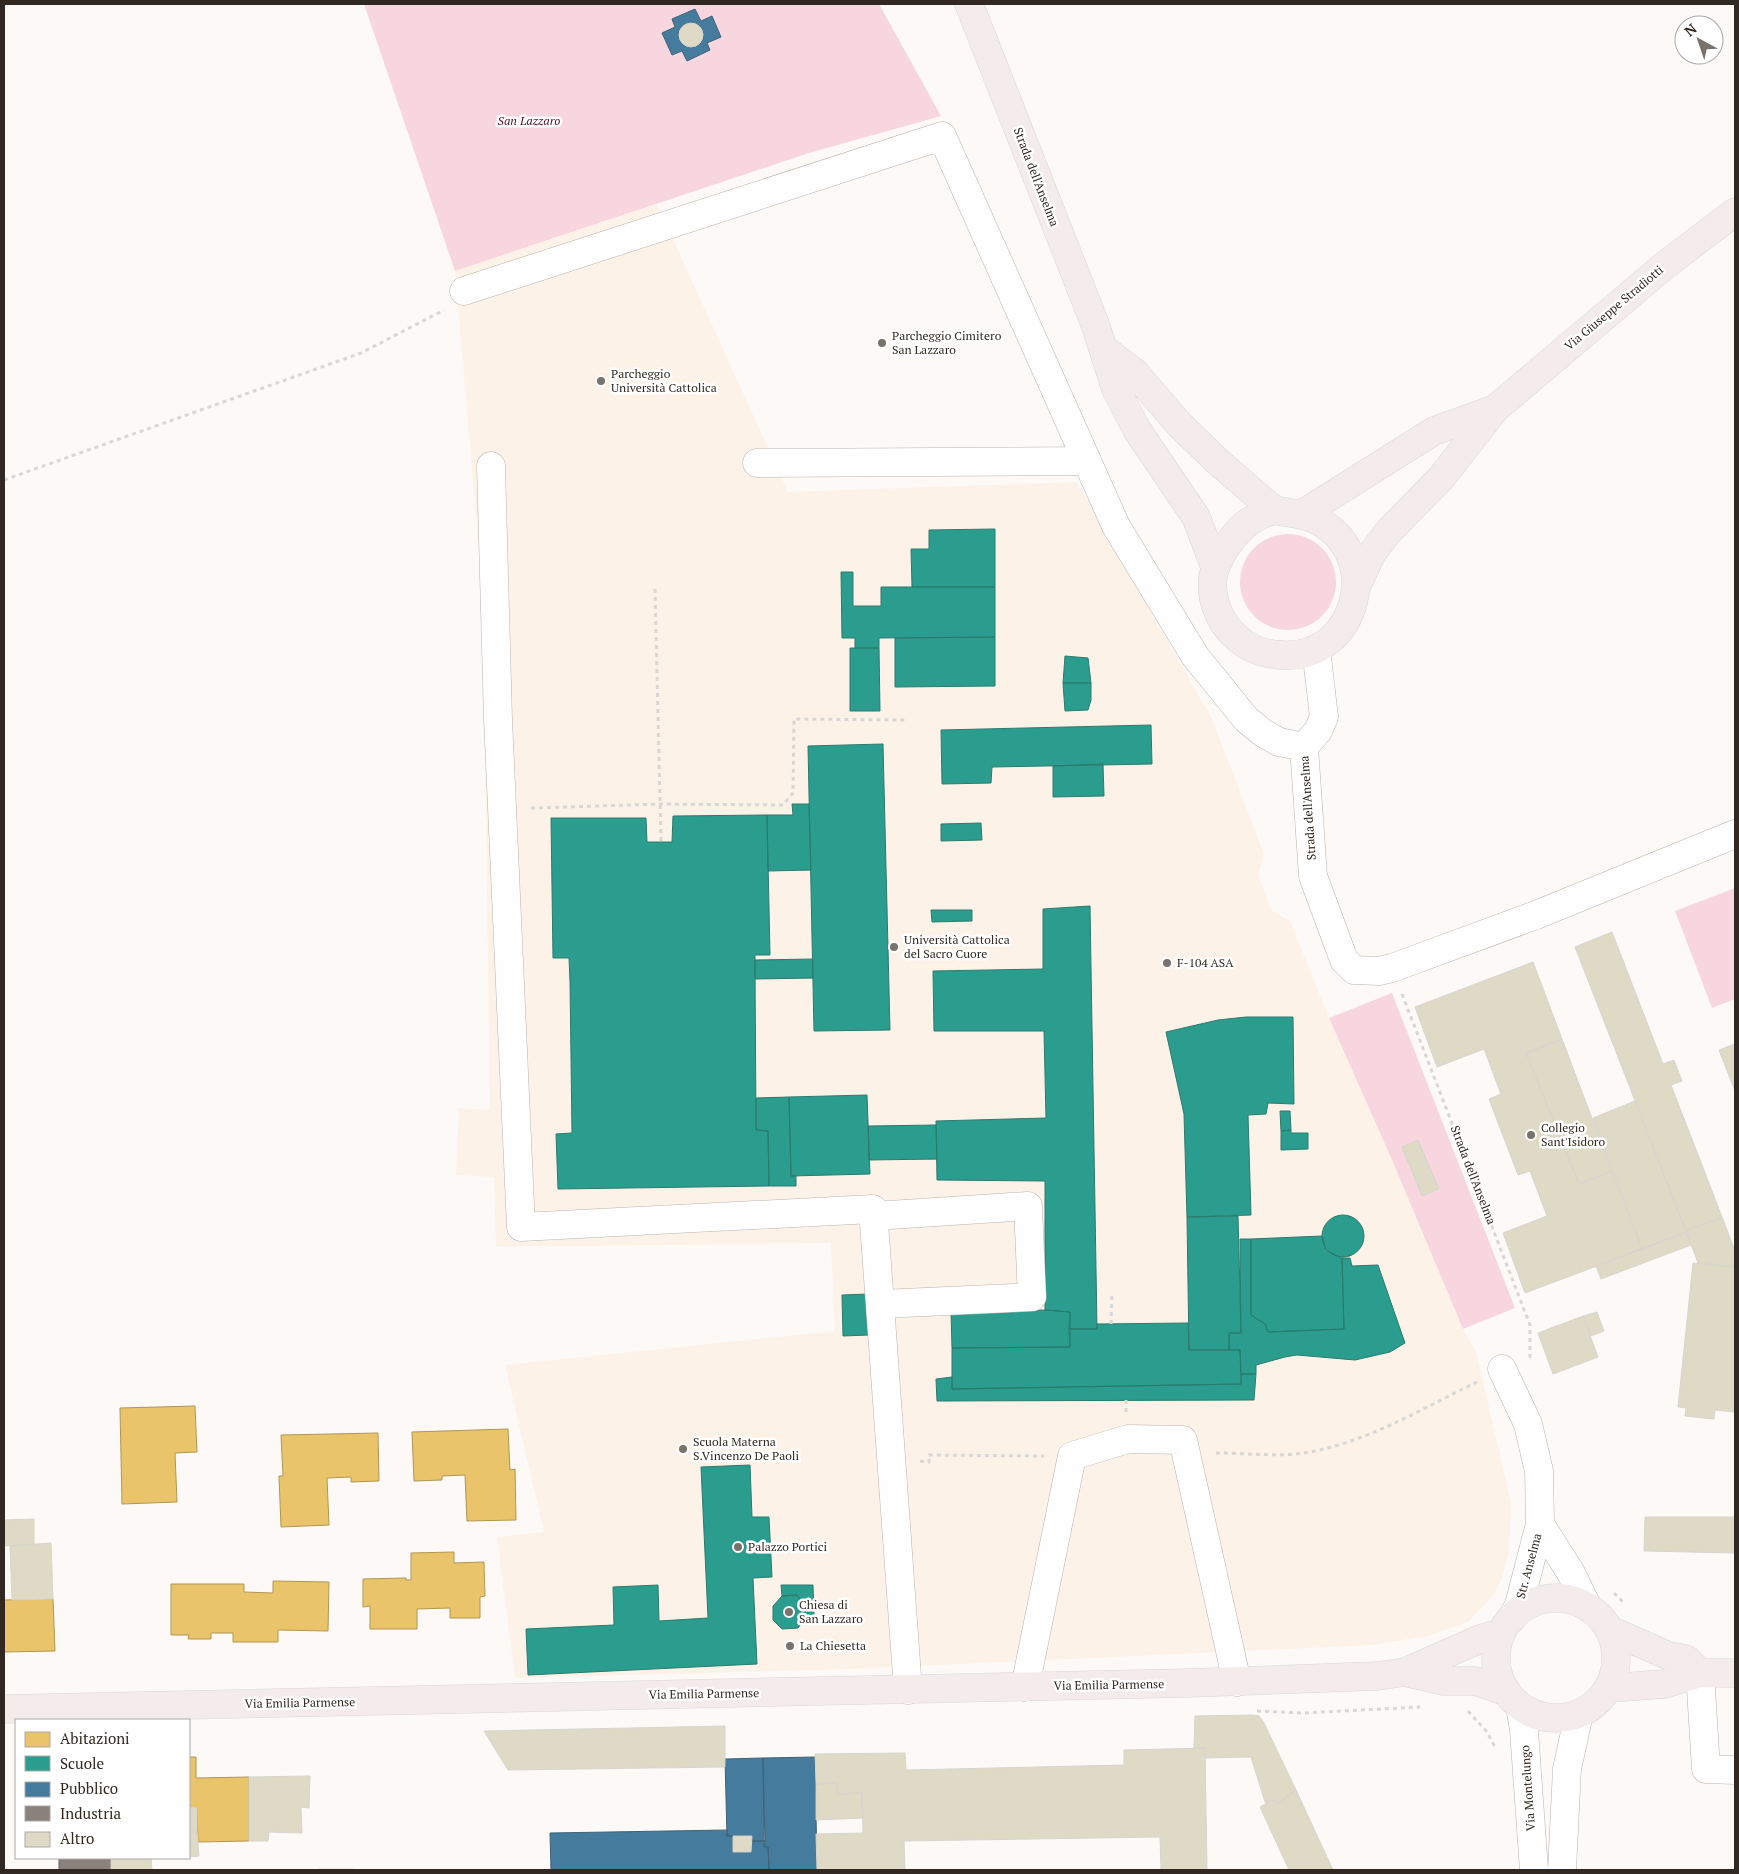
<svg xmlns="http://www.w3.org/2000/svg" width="1739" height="1874" font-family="'PT Serif',serif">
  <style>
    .built { fill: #fdf2e8 }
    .green { fill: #f8d6df }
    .homes { fill: #e9c46a; stroke: #b29654 }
    .schools { fill: #2a9d8f; stroke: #2c7a6e }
    .public { fill: #457b9d; stroke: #3f6278; fill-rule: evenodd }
    .industry { fill: #8a817c; stroke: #6f6761 }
    .building { fill: #dedac5; stroke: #d7d5cf }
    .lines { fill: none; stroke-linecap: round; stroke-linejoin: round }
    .minor-casing { stroke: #b8b4af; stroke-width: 29 }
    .major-casing { stroke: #d9d6d4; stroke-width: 29 }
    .path { stroke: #d9d7d5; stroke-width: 3; stroke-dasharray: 4 4; stroke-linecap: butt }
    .minor { stroke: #fffefe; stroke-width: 28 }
    .major { stroke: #f3eceb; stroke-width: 28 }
    .poi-dot { fill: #78726c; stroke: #fff; stroke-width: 2 }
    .labels { text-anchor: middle; stroke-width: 5; stroke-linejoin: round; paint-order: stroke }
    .park-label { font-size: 12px; font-style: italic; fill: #4c1029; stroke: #fff }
    .street-label { font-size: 12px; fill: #312921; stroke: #fff }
    .poi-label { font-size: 12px; fill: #312921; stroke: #fff; text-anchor: start }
  </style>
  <rect width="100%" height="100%" fill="#fcf9f7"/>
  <path class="built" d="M657 204 788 492 1077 482 1212 719 1264 854 1258 874 1271 910 1290 921 1329 1018 1392 1160 1463 1329 1476 1351 1511 1503 1509 1551 1502 1578 1494 1594 1468 1622 1427 1636 1372 1645 852 1669 515 1678 497 1537 544 1532 505 1365 835 1331 831 1243 496 1247 494 1177 456 1175 459 1108 490 1110 483 598 455 271Z"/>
  <path class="green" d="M364 4H879L941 116 809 153 455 271Z
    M1240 582a48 48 0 1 1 96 0a48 48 0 1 1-96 0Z
    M1735 888V999L1712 1008 1675 911Z
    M1392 993 1515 1308 1463 1329 1392 1160 1329 1018Z"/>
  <path class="homes" d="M195 1406 197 1452 175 1453 177 1502 122 1504 120 1408Z
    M508 1429 510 1470 515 1469 516 1520 467 1521 465 1475 442 1476V1480L414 1481 412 1432Z
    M378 1433 379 1481 351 1482V1477L327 1478 329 1525 281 1527 279 1476H283L281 1435Z
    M454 1552V1563L484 1562 485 1596 480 1597V1618H450V1608L417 1609V1629H370V1606L363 1607V1579L406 1578V1580H411V1553Z
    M273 1581 329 1582 328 1631 278 1630V1642H233V1633H211V1639H188L189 1635H171V1584H244V1592L273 1593Z
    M53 1599 55 1651 4 1652V1600Z
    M189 1757H196V1778L249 1777V1841L198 1842 197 1808 189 1807Z"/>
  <path class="schools" d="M995 529V587H912L911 549H929V530Z
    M841 572H853V606H881V587H995V637L879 638V648H855V638H842Z
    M995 637V686L895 687V638Z
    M850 648H879L880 711H850Z
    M1065 656 1088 658 1091 683H1063Z
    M1063 683H1091V700L1088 710 1065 711Z
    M1151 725 1152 764 992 767 991 783 942 784 941 730Z
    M883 744 890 1030 814 1031 808 746Z
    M1103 764 1104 796 1053 797V766Z
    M792 804H809L811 870 768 871 767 815H793Z
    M767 815 770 955H755V969L756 1130 768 1131 769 1186 558 1189 556 1134 572 1133 570 981 569 958H553L551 818H646L647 842H672L673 816Z
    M981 823 982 840 941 841V824Z
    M1090 906 1097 1329H1069L1070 1312 1045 1310V1181L937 1180 936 1121 1046 1118 1044 1031H934L933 971 1043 969V909Z
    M931 910H972V921L932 922Z
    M813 959V978L755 979V960Z
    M1246 1017H1293L1294 1104 1268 1103 1266 1114 1248 1115 1251 1215 1187 1217 1184 1114 1166 1032 1218 1020Z
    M867 1095 870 1174 791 1176 789 1097Z
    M789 1097 791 1176H796V1186H769L768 1131 756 1130V1098Z
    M1280 1111H1290L1291 1130 1281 1131Z
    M936 1125 937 1159 869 1160 868 1126Z
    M1291 1130V1133H1308V1149L1281 1150V1131Z
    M1322 1236a21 21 0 1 1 42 0a21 21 0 1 1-42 0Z
    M1238 1216 1241 1333H1229V1350H1189L1187 1217Z
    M1322 1236 1326 1250 1342 1258 1344 1329 1268 1332 1265 1324 1251 1315V1239Z
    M1240 1239H1251V1315L1265 1324 1268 1332 1344 1329 1342 1258H1350L1352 1266 1378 1265 1405 1343 1390 1352 1355 1360 1297 1355 1285 1357 1256 1365V1374H1241L1240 1350H1229V1333H1241Z
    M868 1294 869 1335 843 1336 842 1295Z
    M1045 1310 1070 1312V1347L952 1348 951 1313Z
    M1188 1323 1189 1350H1240L1241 1384 952 1389V1348L1070 1347 1069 1329H1097V1324Z
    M1241 1374H1256L1254 1400 937 1401 936 1379 952 1377V1389L1241 1384Z
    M750 1465 752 1517H769L772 1577 753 1578 757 1664 528 1675 526 1629 614 1625 613 1587 658 1585 659 1621 708 1618 701 1467Z
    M781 1585H813L814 1615 806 1617 805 1606 797 1595 782 1596Z
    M797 1595 805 1606 806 1617 798 1628 782 1629 773 1620V1606L782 1596Z"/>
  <path class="public" d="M695 9 701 21 712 16 721 37 707 43 710 50 687 61 682 51 672 55 662 33 675 27 672 19ZM692 23 700 27 703 36 701 43 692 47 683 45 678 35 684 26Z
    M815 1757 817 1870H769L768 1847H764L763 1758Z
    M763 1758 765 1841H751L752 1836H727L725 1759Z
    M727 1830V1836H733V1852H751V1841H765L764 1847H768L769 1870H551L550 1833Z"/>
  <path class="industry" d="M59 1858H111V1870H59Z"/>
  <path class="building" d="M679 35a12 12 0 1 1 24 0a12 12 0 1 1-24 0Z
    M1612 932 1663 1064 1674 1060 1682 1081 1671 1085 1722 1217 1686 1231 1575 947Z
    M1533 962 1562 1039 1526 1053 1579 1184 1612 1171 1642 1249 1525 1293 1503 1233 1547 1216 1530 1171 1518 1175 1489 1099 1501 1094 1484 1049 1437 1067 1415 1007Z
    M1562 1039 1612 1171 1579 1184 1526 1053Z
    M1735 1044V1091L1719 1050Z
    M1635 1101 1686 1232 1642 1249 1593 1118Z
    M1418 1140 1439 1189 1422 1196 1402 1147Z
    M1722 1217 1735 1251V1267L1698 1263 1686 1231Z
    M1686 1232 1691 1245 1601 1279 1596 1266Z
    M1693 1263 1735 1267V1412L1715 1410 1714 1419 1685 1416 1686 1408 1678 1407Z
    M1597 1312 1604 1331 1591 1336 1583 1316Z
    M1583 1316 1598 1357 1553 1374 1538 1333Z
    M1645 1517H1735V1553L1644 1551Z
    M34 1519V1544L4 1546V1520Z
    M51 1543 53 1599 12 1600 10 1546Z
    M1253 1715 1259 1716 1263 1721 1296 1790 1277 1804 1274 1800 1266 1805 1251 1757 1205 1758V1748H1194L1195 1716Z
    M725 1726V1767L508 1770 484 1731Z
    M1205 1748 1207 1870H1161L1160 1837 904 1841 905 1870H817L816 1834 863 1833 862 1793 838 1794 837 1783 816 1784 815 1754 905 1753 906 1770 1124 1765V1750Z
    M310 1776 309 1808 301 1807 302 1833 269 1832 268 1841H249V1777Z
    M837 1783 838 1794 862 1793 863 1818 816 1820V1784Z
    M1296 1790 1333 1870H1289L1260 1807 1274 1800 1277 1804Z
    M189 1807 197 1808V1832H189Z
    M189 1832H197L199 1856 189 1857Z
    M733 1836H752L751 1852H733Z
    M111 1858H151L152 1870H111Z
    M319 1869H352L356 1870H319Z"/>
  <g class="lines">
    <g class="minor-casing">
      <path id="minor" d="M464 291 942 136 1116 526 1195 656 1246 719 1263 733 1279 742 1304 747
        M757 463 1086 461
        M491 466 498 719 521 1227 873 1209 908 1690
        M1316 649 1324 717 1318 731 1304 747 1313 876 1344 960 1354 970 1379 971 1392 968 1536 915 1735 834
        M874 1216 1028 1206 1032 1297 881 1304
        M1502 1369 1528 1424 1539 1471 1540 1524 1519 1605 1512 1618
        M1540 1524 1571 1573 1587 1606
        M1700 1673 1706 1769 1735 1770
        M1025 1687 1072 1456 1128 1439 1183 1440 1237 1682
        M1520 1706 1524 1730 1534 1870
        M1562 1870 1567 1769 1579 1714"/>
    </g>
    <g class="major-casing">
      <path id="major" d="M969 4 1095 324 1116 389 1137 430 1196 517 1215 567
        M1104 349 1135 373 1179 424 1216 460 1274 510
        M1274 510C1287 513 1302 513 1314 519 1385 551 1359 660 1282 655 1263 654 1248 649 1234 635 1219 621 1210 598 1213 577 1216 558 1234 532 1250 521 1257 516 1266 513 1274 510Z
        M1302 514 1434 431 1495 409
        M1356 587 1372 553 1389 531 1441 478 1495 409 1664 266 1735 212
        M1496 1658a60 60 0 1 1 120 0a60 60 0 1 1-120 0Z
        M1610 1630 1669 1656 1686 1659 1700 1673
        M1405 1672 1444 1681H1476L1507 1692
        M1608 1688 1665 1684 1700 1673H1735
        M4 1709 1188 1683 1377 1676 1405 1672 1480 1639 1501 1633"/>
    </g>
    <path class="path" d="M4 480 361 353 444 310
      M655 589 661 842
      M531 808 660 804 783 805 793 793 794 719 905 720
      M1402 994 1530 1325V1357L1528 1358
      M1111 1324 1112 1292
      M1126 1400V1412
      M1216 1453C1244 1453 1276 1457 1304 1453 1366 1443 1421 1409 1477 1382
      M920 1461 929 1462V1455L1044 1456
      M1614 1593 1624 1603
      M1257 1711 1303 1713 1420 1707
      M1468 1711 1487 1732 1495 1747"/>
    <use href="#minor" class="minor"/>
    <use href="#major" class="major"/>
  </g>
  <g class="poi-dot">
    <circle cx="882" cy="343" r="5"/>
    <circle cx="601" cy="381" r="5"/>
    <circle cx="894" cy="947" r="5"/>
    <circle cx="1167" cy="963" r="5"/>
    <circle cx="1531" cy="1135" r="5"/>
    <circle cx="683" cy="1449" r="5"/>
    <circle cx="738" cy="1547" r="5"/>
    <circle cx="789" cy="1612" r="5"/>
    <circle cx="790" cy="1646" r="5"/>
  </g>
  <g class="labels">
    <g class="park-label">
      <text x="529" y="125">San Lazzaro</text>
    </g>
    <g class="street-label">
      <text transform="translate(1036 177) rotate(69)" y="4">Strada dell'Anselma</text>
      <text transform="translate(1614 308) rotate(-40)" y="4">Via Giuseppe Stradiotti</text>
      <text transform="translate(1308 808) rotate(-94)" y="4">Strada dell'Anselma</text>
      <text transform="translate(1473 1175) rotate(69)" y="4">Strada dell'Anselma</text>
      <text transform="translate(1529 1566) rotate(-75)" y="4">Str. Anselma</text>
      <text transform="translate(1109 1685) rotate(-1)" y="4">Via Emilia Parmense</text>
      <text transform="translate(704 1694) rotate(-1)" y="4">Via Emilia Parmense</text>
      <text transform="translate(300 1703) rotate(-1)" y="4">Via Emilia Parmense</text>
      <text transform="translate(1528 1788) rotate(-94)" y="4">Via Montelungo</text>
    </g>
    <g class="poi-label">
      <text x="892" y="340">Parcheggio Cimitero<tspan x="892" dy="14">San Lazzaro</tspan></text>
      <text x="611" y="378">Parcheggio<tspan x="611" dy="14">Università Cattolica</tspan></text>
      <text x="904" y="944">Università Cattolica<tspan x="904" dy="14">del Sacro Cuore</tspan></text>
      <text x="1177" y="967">F-104 ASA</text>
      <text x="1541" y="1132">Collegio<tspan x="1541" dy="14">Sant'Isidoro</tspan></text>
      <text x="693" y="1446">Scuola Materna<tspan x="693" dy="14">S.Vincenzo De Paoli</tspan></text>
      <text x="748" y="1551">Palazzo Portici</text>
      <text x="799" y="1609">Chiesa di<tspan x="799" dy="14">San Lazzaro</tspan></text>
      <text x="800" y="1650">La Chiesetta</text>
    </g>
  </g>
  <rect width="1739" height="1874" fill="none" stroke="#312921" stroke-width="10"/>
  <rect x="15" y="1719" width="175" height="140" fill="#ffffff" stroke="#ada9a6"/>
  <rect x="25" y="1732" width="25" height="15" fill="#e9c46a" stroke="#ada9a6"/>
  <text x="60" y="1744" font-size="15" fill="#312921">Abitazioni</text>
  <rect x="25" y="1756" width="25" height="15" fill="#2a9d8f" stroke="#ada9a6"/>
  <text x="60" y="1769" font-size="15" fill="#312921">Scuole</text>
  <rect x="25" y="1782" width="25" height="15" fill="#457b9d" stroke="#ada9a6"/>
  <text x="60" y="1794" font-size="15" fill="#312921">Pubblico</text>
  <rect x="25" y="1806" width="25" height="15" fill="#8a817c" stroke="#ada9a6"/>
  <text x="60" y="1819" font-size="15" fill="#312921">Industria</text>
  <rect x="25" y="1832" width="25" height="15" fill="#dedac5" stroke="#ada9a6"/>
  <text x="60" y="1844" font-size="15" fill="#312921">Altro</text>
  <g transform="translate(1699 40) rotate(320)"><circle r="24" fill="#ffffff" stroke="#ada9a6"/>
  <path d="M0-4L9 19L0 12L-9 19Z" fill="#78726c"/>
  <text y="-8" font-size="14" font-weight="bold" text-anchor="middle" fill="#312921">N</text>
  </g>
</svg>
